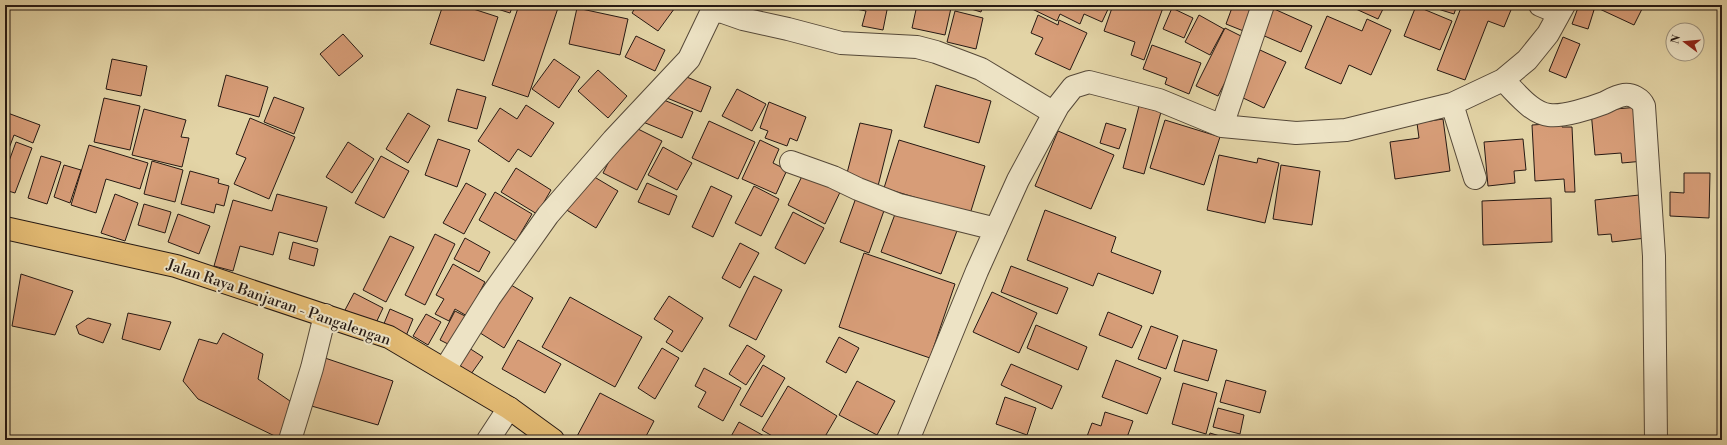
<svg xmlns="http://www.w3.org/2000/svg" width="1727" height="445" font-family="'Libre Bodoni',serif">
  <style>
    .building { fill: #d79d78; stroke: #261913 }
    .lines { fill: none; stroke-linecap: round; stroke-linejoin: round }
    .minor-casing { stroke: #554838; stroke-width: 24 }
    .primary-casing { stroke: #261913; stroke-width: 24 }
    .minor { stroke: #ede3c5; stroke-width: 22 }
    .primary { stroke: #e2ba73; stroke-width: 22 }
    .labels { text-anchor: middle; stroke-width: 4; stroke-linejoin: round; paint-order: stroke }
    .street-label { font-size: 15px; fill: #261913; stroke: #ede3c5 }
  </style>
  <rect width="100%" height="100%" fill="#e3d4a6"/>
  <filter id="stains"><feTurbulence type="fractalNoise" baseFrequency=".005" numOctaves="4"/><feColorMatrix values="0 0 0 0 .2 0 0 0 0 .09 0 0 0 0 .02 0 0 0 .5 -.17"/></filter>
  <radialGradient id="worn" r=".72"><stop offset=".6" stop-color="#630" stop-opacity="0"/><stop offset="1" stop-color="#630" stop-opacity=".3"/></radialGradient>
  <path class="building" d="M419 5H434L433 8Z
    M443 5H461L498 17 484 61 430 44Z
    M485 5H513L510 13Z
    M519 5H559L528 97 492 85Z
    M637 5H677L658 31 632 13Z
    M836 5H888L883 30 862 26 866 11Z
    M917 5H939L951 8 945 35 912 28Z
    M958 5H983L981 12Z
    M1032 5H1110L1102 22 1084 14 1080 24 1060 14 1057 21 1030 8Z
    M1113 5 1121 6 1122 5H1164L1144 60 1131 55 1135 42 1104 31Z
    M1233 5H1257L1246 32 1226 24Z
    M1347 5H1385L1378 19Z
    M1425 5H1457L1454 14Z
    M1462 5H1513L1504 27 1488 21 1465 80 1437 70Z
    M1579 5 1594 10 1588 29 1572 24Z
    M1591 5H1644L1634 25Z
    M1416 6 1452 21 1440 50 1404 36Z
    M577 8 628 19 620 55 569 44Z
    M1172 8 1193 18 1184 38 1163 29Z
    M1272 8 1312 26 1301 52 1260 34Z
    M955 11 983 18 976 49 947 42Z
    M1038 15 1058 25 1059 20 1087 33 1070 70 1035 54 1043 38 1031 33Z
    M1199 15 1224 29 1210 55 1185 42Z
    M1327 16 1362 31 1367 19 1391 30 1371 75 1349 65 1341 84 1305 68Z
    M1225 28 1247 39 1218 96 1196 86Z
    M343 34 363 56 339 76 320 54Z
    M636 36 665 50 655 71 625 57Z
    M1563 37 1580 44 1566 78 1549 71Z
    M1152 45 1201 63 1189 94 1165 84 1167 78 1143 69Z
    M1260 50 1286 62 1264 108 1239 96Z
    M112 59 147 66 141 96 106 89Z
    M554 59 580 77 559 108 532 89Z
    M598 70 627 96 608 118 578 91Z
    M677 73 711 87 701 112 667 98Z
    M226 75 268 87 259 117 218 106Z
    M936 85 991 101 979 143 924 127Z
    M457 89 486 97 477 129 448 121Z
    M737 89 766 104 752 131 722 116Z
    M654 96 693 112 682 138 643 122Z
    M274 97 304 108 294 134 264 122Z
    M104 98 140 106 130 150 94 142Z
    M769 102 806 117 797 141 790 138 787 146 765 138 768 131 760 128Z
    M526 105 554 123 531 157 518 149 509 162 478 141 500 108 517 119Z
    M1139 106 1161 112 1144 174 1123 168Z
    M1639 107 1644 161 1622 163 1621 153 1595 155 1591 111Z
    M144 109 186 120 181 137 189 138 182 167 132 155Z
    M5 112 40 125 33 143 14 135 5 159Z
    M408 113 430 126 408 163 386 149Z
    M250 118 295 137 269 199 234 184 246 158 236 154Z
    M1443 119 1450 171 1395 179 1390 142 1419 138 1417 123Z
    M1165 120 1220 137 1204 185 1150 168Z
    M709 121 755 142 738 179 692 158Z
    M860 123 892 130 878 186 846 177Z
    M1106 123 1126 129 1119 149 1100 143Z
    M1562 123V127H1572L1575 192H1565L1564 179 1535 181 1532 125Z
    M628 124 662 141 637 190 603 173Z
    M1058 131 1114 155 1091 209 1035 186Z
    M438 139 470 150 457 187 425 175Z
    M1523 139 1526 170 1514 171 1515 183 1488 186 1484 142Z
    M760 140 779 149 773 163 787 170 776 194 742 179Z
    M899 140 985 166 970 214 884 188Z
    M16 142 32 148 15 193 5 190V172Z
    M348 142 374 159 352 193 326 177Z
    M89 145 148 163 140 189 106 179 96 213 71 205Z
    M663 147 692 163 677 190 648 175Z
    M1219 155 1257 163 1258 158 1279 163 1265 223 1207 210Z
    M41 156 61 162 47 204 28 198Z
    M381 156 409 171 384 218 355 203Z
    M152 161 183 170 175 202 144 194Z
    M64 165 81 170 70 203 54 197Z
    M1281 165 1320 171 1312 225 1273 219Z
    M516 168 551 190 537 214 501 192Z
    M805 170 842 188 825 224 788 205Z
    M190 171 219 179 218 183 229 186 224 206 216 204 214 213 181 204Z
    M586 172 618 191 596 228 565 209Z
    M1684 173H1710L1709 218 1670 216V192L1684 193Z
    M466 183 486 194 464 234 443 223Z
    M647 183 677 196 669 215 638 202Z
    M711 186 732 196 713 237 692 227Z
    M754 186 779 199 761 236 735 223Z
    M495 192 532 214 516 241 479 220Z
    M115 194 138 203 125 241 101 233Z
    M277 194 327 207 317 242 279 232 273 255 240 246 233 271 214 266 233 200 272 211Z
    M1648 194 1646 238 1612 242 1611 234 1598 235 1595 200Z
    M857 195 886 205 869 253 840 242Z
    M1551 198 1552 242 1483 245 1482 201Z
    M144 204 171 212 165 233 138 225Z
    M898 206 958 228 941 274 881 252Z
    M1045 210 1116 237 1111 252 1161 271 1153 294 1098 273 1093 286 1027 260Z
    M793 212 824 228 805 264 775 248Z
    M178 214 210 226 199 254 168 242Z
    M435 234 455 244 425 305 405 295Z
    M390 236 414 247 386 302 363 290Z
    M465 238 490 252 479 272 454 259Z
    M293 242 318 249 314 266 289 259Z
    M740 243 759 253 740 288 722 278Z
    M864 253 955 284 930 358 839 327Z
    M453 264 485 282 467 316 455 309 449 321 435 314 444 299 436 295Z
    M1011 266 1068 288 1057 314 1001 292Z
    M21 274 73 291 55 335 12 326Z
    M754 276 782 290 756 340 729 326Z
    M506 282 533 298 504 348 477 331Z
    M992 292 1037 313 1019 353 973 332Z
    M354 293 383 308 375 325 345 310Z
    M669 296 703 318 682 352 666 342 673 331 654 319Z
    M570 297 642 337 615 387 542 347Z
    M390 309 413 319 406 336 383 326Z
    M455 311 471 319 456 348 440 340Z
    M1108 312 1142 326 1132 348 1099 335Z
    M128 313 171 322 160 350 122 339Z
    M426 314 441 322 428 345 413 336Z
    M88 318 111 324 103 343 79 334 76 326Z
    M1036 325 1087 347 1078 370 1027 348Z
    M1151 326 1178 336 1166 369 1138 359Z
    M223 333 263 354 258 379 290 401 281 439 198 399 183 381 199 339 217 344Z
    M839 337 859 348 846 373 826 362Z
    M518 340 561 364 545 393 502 369Z
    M1183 340 1217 350 1208 381 1174 371Z
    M747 345 765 356 746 385 729 374Z
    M469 348 483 357 471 374 458 364Z
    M662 348 679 358 655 399 638 388Z
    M322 357 393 381 378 425 308 405Z
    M1116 360 1161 378 1147 414 1102 397Z
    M1011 364 1062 386 1052 409 1001 385Z
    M763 365 785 378 762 417 740 405Z
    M704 368 741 388 723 421 698 407 706 392 695 386Z
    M1226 380 1266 391 1260 413 1220 402Z
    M857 381 895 401 877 435 839 415Z
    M1183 383 1217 393 1206 434 1172 424Z
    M788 386 837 416 823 440H779L762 430Z
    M600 393 654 421 644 440H575Z
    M1005 397 1036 408 1027 435 996 424Z
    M1218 408 1244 415 1240 434 1213 427Z
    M1105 412 1133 421 1126 440H1077L1078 436 1086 439 1092 423 1101 426Z
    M739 422 766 437 764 440H729Z
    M1210 433 1233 440H1208Z"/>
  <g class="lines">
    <g class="minor-casing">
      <path id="minor" d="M1540 5 1559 13
        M1503 80C1516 92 1531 113 1549 115 1563 117 1591 108 1604 103 1610 100 1617 96 1624 95 1632 94 1641 99 1644 106L1654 256 1656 440
        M1452 104 1475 178
        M1222 126 1263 5
        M791 162 833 177 858 189 899 205 996 229
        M445 369 490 297 548 215 613 140 689 59 711 13 716 11 723 12 743 19 788 29 841 43 917 47 936 52 981 69 1054 113
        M290 440 312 368 325 315
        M488 440 509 408
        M908 440 977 271 1018 180 1058 106 1073 87 1089 82 1159 100 1222 126 1296 133 1346 130 1452 104 1503 80 1527 60 1548 34 1564 5"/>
    </g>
    <g class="primary-casing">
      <path id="primary" d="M5 228 176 266 389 337 509 408 553 440"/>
    </g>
    <use href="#minor" class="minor"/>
    <use href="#primary" class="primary"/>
  </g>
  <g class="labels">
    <g class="street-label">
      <text transform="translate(279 302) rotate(19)" y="5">Jalan Raya Banjaran - Pangalengan</text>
    </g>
  </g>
  <rect width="1727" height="445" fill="none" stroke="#e3d4a6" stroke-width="20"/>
  <rect x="6" y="6" width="1715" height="433" fill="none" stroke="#261913" stroke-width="2"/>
  <rect x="10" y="10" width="1707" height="425" fill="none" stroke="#261913"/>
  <g transform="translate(1685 42) rotate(286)"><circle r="19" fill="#ede3c5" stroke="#9d927e"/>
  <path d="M0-3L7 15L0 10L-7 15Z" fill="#8f2418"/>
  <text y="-6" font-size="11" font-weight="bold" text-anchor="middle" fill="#261913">N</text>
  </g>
  <rect width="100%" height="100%" filter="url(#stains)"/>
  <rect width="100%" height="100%" fill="url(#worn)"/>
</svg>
